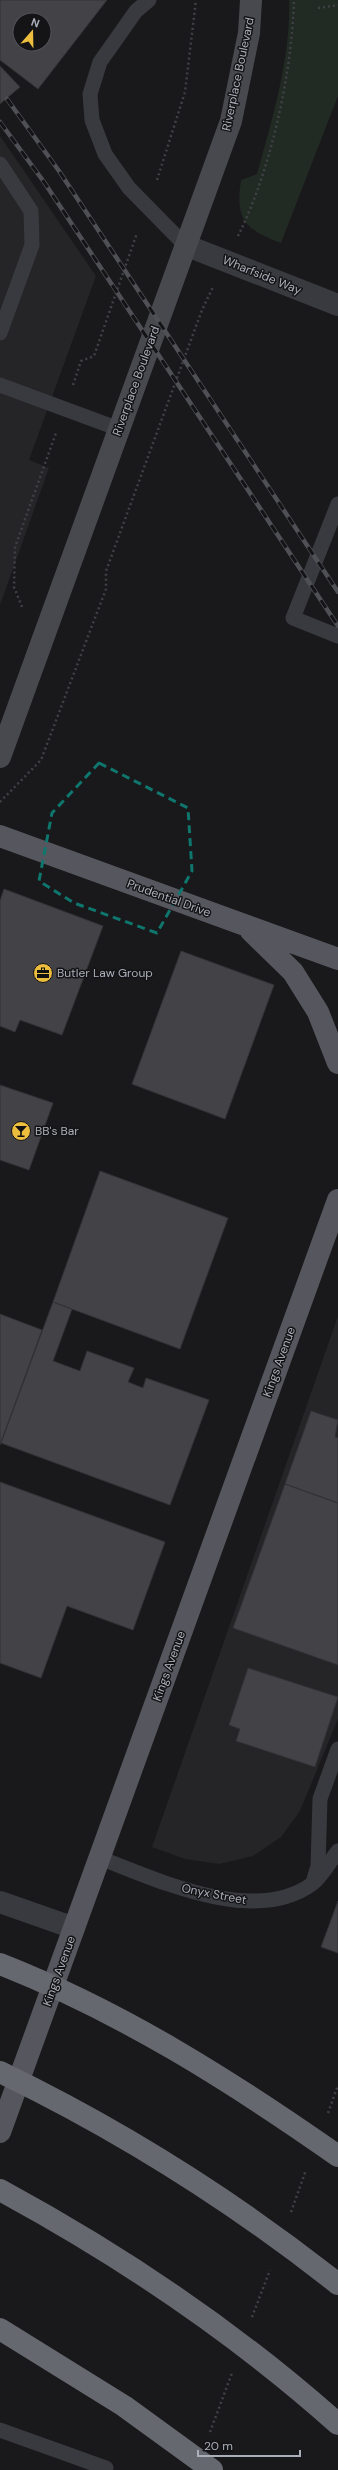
<svg xmlns="http://www.w3.org/2000/svg" width="338" height="2470" font-family="'DM Sans',sans-serif">
  <style>
    .built { fill: #252427 }
    .green { fill: #222a24 }
    .building { fill: #434347; stroke: #333236; fill-rule: evenodd }
    .lines { fill: none; stroke-linecap: round; stroke-linejoin: round }
    .path { stroke: #404146; stroke-width: 2.5; stroke-dasharray: 2 3; stroke-linecap: butt }
    .lane { stroke: #393a3f; stroke-width: 15 }
    .street { stroke: #393a3f; stroke-width: 22 }
    .secondary { stroke: #48494f; stroke-width: 22 }
    .primary { stroke: #56575e; stroke-width: 22 }
    .rail-casing { stroke: #4f5056; stroke-width: 4.5 }
    .rail { stroke: #141316; stroke-width: 3; stroke-dasharray: 9; stroke-linecap: butt }
    .highway-bridge { stroke: #666870; stroke-width: 22 }
    .marked { fill: none; stroke: #0f766e; stroke-width: 3; stroke-dasharray: 8 5; stroke-linejoin: round }
    .labels { text-anchor: middle; stroke-width: 3; stroke-linejoin: round; paint-order: stroke }
    .street-label { font-size: 12px; fill: #abafba; stroke: #141316 }
    .poi-label { font-size: 12px; fill: #abafba; stroke: #141316; text-anchor: start }
  </style>
  <rect width="100%" height="100%" fill="#19181a"/>
  <path class="built" d="M0 136 96 276 29 460 49 468 0 605Z
    M338 1316V1719L300 1811 281 1837 253 1856 219 1864 185 1859 152 1847Z"/>
  <path class="green" d="M289 0H338V96L281 243C244 229 235 219 241 180L257 174C272 120 291 57 289 0Z"/>
  <path class="building" d="M0 0H107L38 89 0 60ZM20 20H44V44H20Z
    M0 66 20 87 0 104Z
    M4 889 103 926 62 1035 20 1020 15 1032 0 1026V901Z
    M181 951 274 985 225 1119 132 1084Z
    M0 1085 53 1103 29 1170 0 1160Z
    M100 1171 228 1218 180 1349 53 1302Z
    M53 1302 72 1309 53 1361 80 1371 87 1351 134 1368 128 1382 143 1388 146 1378 209 1400 170 1505 1 1443Z
    M0 1314 42 1330 0 1445Z
    M311 1411 338 1420 335 1437 338 1438V1503L285 1484Z
    M0 1482 165 1542 133 1630 67 1606 41 1678 0 1663Z
    M285 1484 338 1503V1665L233 1628Z
    M248 1668 338 1697 315 1767 236 1741 240 1729 229 1725Z
    M338 1901V1953L321 1947Z"/>
  <g class="lines">
    <path class="path" d="M318 8 338 5
      M157 180 185 92 196 0
      M238 236C271 170 292 73 294 0
      M73 385 81 361 94 356 137 233
      M22 607 14 587 15 547 56 433
      M0 802 41 760 106 589V571L202 310 213 287
      M328 2113 338 2085
      M291 2212 306 2170
      M252 2317 270 2270
      M210 2432 232 2373"/>
    <path class="lane" d="M149 0 136 11 100 62 90 94 92 120 105 154 129 188 185 245
      M0 164 31 211 32 245 0 333
      M0 385 119 429
      M338 504 293 618 338 636
      M100 1858C158 1880 254 1926 312 1884 322 1877 330 1861 338 1851
      M314 1879 318 1866 320 1799 338 1749
      M0 2430 106 2468 105 2470"/>
    <path class="street" d="M185 245 338 305
      M0 1902 74 1928"/>
    <path class="secondary" d="M0 757 231 121 249 33 251 0"/>
    <path class="primary" d="M0 836 338 959
      M251 931 293 972 318 1012 338 1063
      M0 2132 338 1200"/>
    <g class="rail-casing">
      <path id="rail" d="M7 99 59 171 338 592
        M0 122 44 182 338 626"/>
    </g>
    <use href="#rail" class="rail"/>
    <path class="highway-bridge" d="M0 1964C122 2012 231 2081 338 2156
      M0 2072C120 2130 233 2201 338 2284
      M0 2190C120 2255 236 2333 338 2424
      M0 2329 124 2406 212 2470"/>
  </g>
  <path class="marked" d="M99 763 188 808 192 871 157 933 74 903 39 881 52 813Z"/>
  <defs>
    <g id="office-disc" transform="scale(1)"><circle r="9.5" fill="#edbe3e" stroke="#141316"/><path d="M-6-3h4V-5.5h4V-3h4V5H-6ZM-1-4.5V-3h2v-1.5ZM-6 0V1H6V0Z" fill="#111"/></g>
    <g id="bar-disc" transform="scale(1)"><circle r="9.5" fill="#edbe3e" stroke="#141316"/><path d="M-6-5H6L.8 .8V4.5H3.5V6h-7V4.5H-.8V.8Z" fill="#111"/></g>
  </defs>
  <g fill-rule="evenodd">
    <use href="#office-disc" x="43" y="973"/>
    <use href="#bar-disc" x="21" y="1131"/>
  </g>
  <g class="labels">
    <g class="street-label">
      <text transform="translate(238 74) rotate(-78)" y="4">Riverplace Boulevard</text>
      <text transform="translate(262 275) rotate(22)" y="4">Wharfside Way</text>
      <text transform="translate(136 381) rotate(-70)" y="4">Riverplace Boulevard</text>
      <text transform="translate(169 898) rotate(20)" y="4">Prudential Drive</text>
      <text transform="translate(279 1362) rotate(-70)" y="4">Kings Avenue</text>
      <text transform="translate(169 1666) rotate(-70)" y="4">Kings Avenue</text>
      <text transform="translate(214 1894) rotate(11)" y="4">Onyx Street</text>
      <text transform="translate(59 1971) rotate(-70)" y="4">Kings Avenue</text>
    </g>
    <g class="poi-label">
      <text x="57" y="977">Butler Law Group</text>
      <text x="35" y="1135">BB's Bar</text>
    </g>
  </g>
  <g transform="translate(32 32) rotate(20)"><circle r="19" fill="#141316" stroke="#505158"/>
  <path d="M0-3L7 15L0 10L-7 15Z" fill="#edbe3e"/>
  <text y="-6" font-size="11" font-weight="bold" text-anchor="middle" fill="#abafba">N</text>
  </g>
  <path d="M198 2450v6h102v-6" fill="none" stroke="#abafba" stroke-width="2"/>
  <text x="204" y="2450" font-size="12" fill="#abafba" stroke="#141316" stroke-width="3" paint-order="stroke">20 m</text>
</svg>
